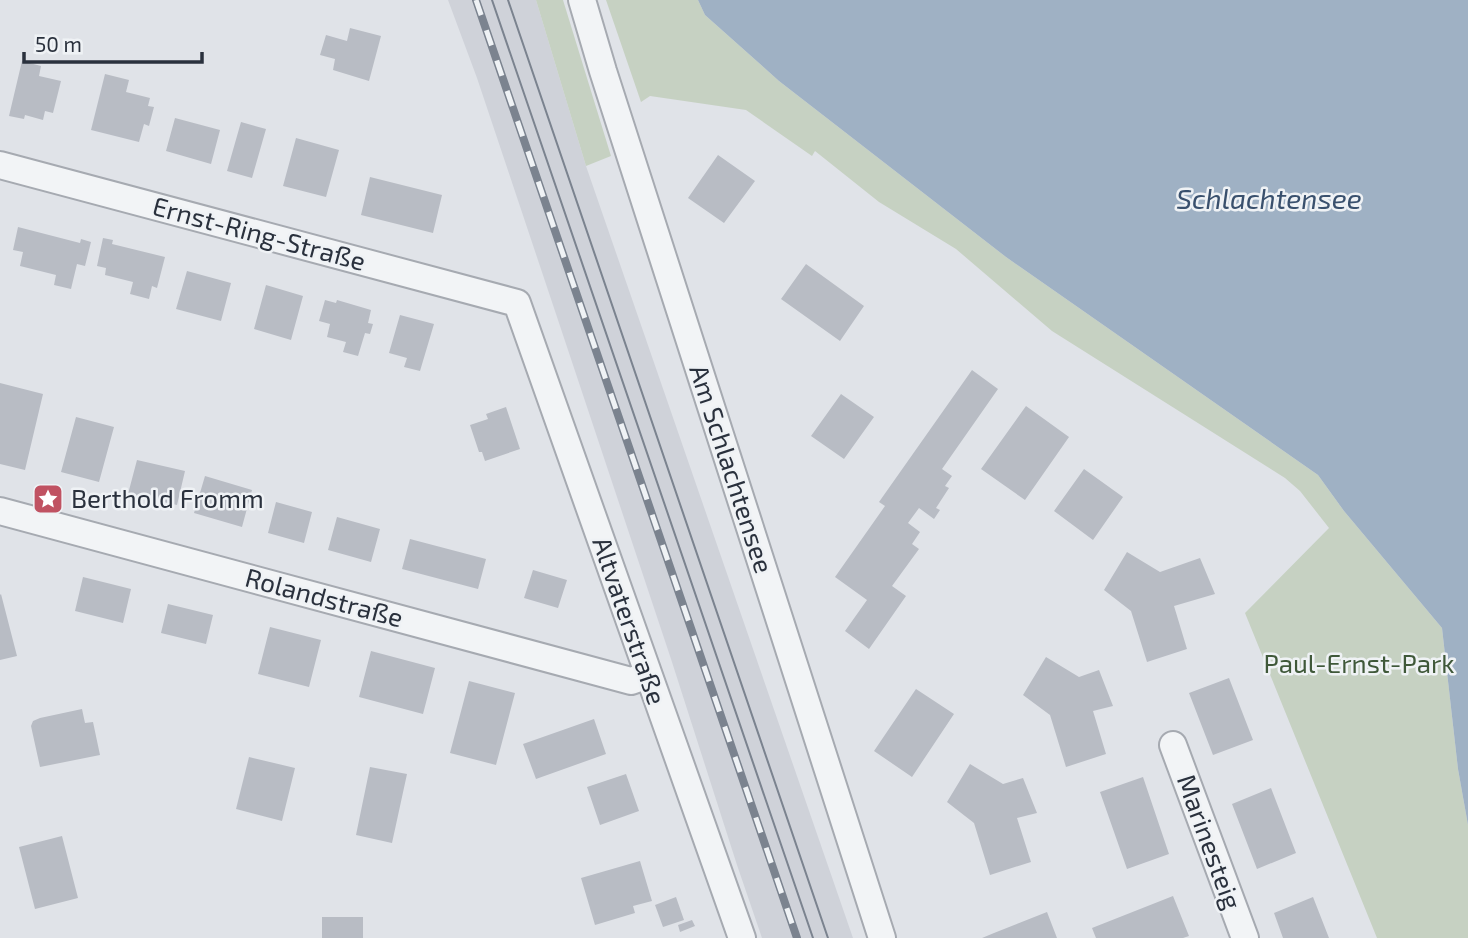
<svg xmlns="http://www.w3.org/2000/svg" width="1468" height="938" font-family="'Exo 2',sans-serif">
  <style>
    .built { fill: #cfd2d9 }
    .green { fill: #c6d1c2 }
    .water { fill: #9fb1c4 }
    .building { fill: #b8bcc4 }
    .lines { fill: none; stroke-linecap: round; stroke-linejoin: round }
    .street-casing { stroke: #a6aab1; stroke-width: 30 }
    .street { stroke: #f2f4f6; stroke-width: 26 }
    .tram { stroke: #7b838f; stroke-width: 2 }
    .rail-casing { stroke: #7b838f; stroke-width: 8 }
    .rail { stroke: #eff2f5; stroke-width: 5; stroke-dasharray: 16; stroke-linecap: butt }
    .labels { text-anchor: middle; stroke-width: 5; stroke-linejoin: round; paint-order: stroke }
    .street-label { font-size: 26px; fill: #2a313d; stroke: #eff2f5 }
    .poi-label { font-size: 26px; fill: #2a313d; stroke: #eff2f5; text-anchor: start }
    .park-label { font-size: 26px; fill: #3f5839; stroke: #eff2f5 }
    .water-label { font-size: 28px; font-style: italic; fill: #39506d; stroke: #eff2f5 }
  </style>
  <rect width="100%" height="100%" fill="#e0e3e8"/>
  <path class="built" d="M448 0H536L586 166 853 938H762L737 865 671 659 556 314 477 78Z"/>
  <path class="green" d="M536 0H563L611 156 586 166Z
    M606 0H698L705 15 779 81 1006 257 1318 475 1344 511 1442 628 1458 769 1468 825V938H1377L1245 613 1329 528 1300 491 1285 478 1052 331 956 249 879 202 815 151 812 156 746 110 650 96 641 102Z"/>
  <path class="water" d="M698 0H1468V825L1458 769 1442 628 1344 511 1318 475 1006 257 779 81 705 15Z"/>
  <path class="building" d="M350 28 381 36 369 81 333 70 335 59 320 55 326 35 347 41Z
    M22 61 41 66 39 76 61 81 53 113 45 111 43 120 25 115 24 119 9 116Z
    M105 74 129 80 126 92 150 98 148 106 154 107 149 126 144 124 139 142 91 130Z
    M175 118 220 130 211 164 166 151Z
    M241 122 266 129 252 178 227 171Z
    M296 138 339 150 326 197 283 186Z
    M718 155 755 181 724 223 688 198Z
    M370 177 442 195 433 233 361 215Z
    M18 227 80 243 81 239 91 242 85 266 77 264 71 289 54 285 56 275 20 266 23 252 13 250Z
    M103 238 113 240 112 244 165 257 157 288 152 286 149 299 130 294 133 282 105 275 106 268 97 266Z
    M806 264 864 306 840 341 781 299Z
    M187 271 231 283 221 321 176 309Z
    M266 285 303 296 291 340 254 329Z
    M325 300 336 303 337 300 371 310 368 323 373 324 370 334 365 333 358 356 343 352 346 342 327 337 330 324 319 321Z
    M400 315 434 324 420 371 404 367 407 358 389 353Z
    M972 370 998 389 942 469 952 476 945 486 949 488 936 508 940 510 934 519 919 508 908 523 920 532 912 544 919 549 892 586 906 596 869 649 845 631 867 600 835 577 885 506 879 502Z
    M0 383 43 394 25 470 0 464Z
    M841 394 874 417 844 459 811 436Z
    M1026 406 1069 437 1025 500 981 469Z
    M506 407 520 449 485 461 482 452H479L470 425 488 419 486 414Z
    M76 417 114 427 99 482 61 472Z
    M137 460 185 471 177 505 128 494Z
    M1084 469 1123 497 1093 540 1054 511Z
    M205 476 252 490 242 527 194 513Z
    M276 502 312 512 304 543 268 533Z
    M337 517 380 529 371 562 328 550Z
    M410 539 486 559 478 589 402 569Z
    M1127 552 1160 572 1200 558 1215 594 1174 606 1187 649 1147 662 1131 611 1104 590Z
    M533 570 567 580 558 608 524 598Z
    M83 577 131 589 123 623 75 611Z
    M1 594 17 656 0 660V595Z
    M168 604 213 615 206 644 161 633Z
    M270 627 321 640 309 687 258 674Z
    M371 651 435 668 423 714 359 697Z
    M1046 657 1079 677 1099 670 1113 706 1093 711 1106 754 1066 767 1050 715 1023 695Z
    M1229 678 1253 740 1213 755 1189 693Z
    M469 681 515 693 496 765 450 753Z
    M916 689 954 714 912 777 874 751Z
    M82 709 85 723 93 722 100 755 40 767 31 726 33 721 40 718Z
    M594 719 606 754 536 779 523 744Z
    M249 757 295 768 282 821 236 809Z
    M970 764 1003 784 1023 778 1037 813 1017 818 1031 862 990 875 974 823 947 802Z
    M370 767 407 774 392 843 356 835Z
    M626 774 639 811 600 825 587 787Z
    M1143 777 1169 854 1127 869 1100 792Z
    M1271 788 1296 853 1257 869 1232 804Z
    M62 836 78 898 35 909 19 847Z
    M640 861 652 901 633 906 635 913 595 925 581 878Z
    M1173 896 1189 936 1183 938H1096L1092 928Z
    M676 897 684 920 663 927 655 905Z
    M1313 897 1329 938H1283L1274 913Z
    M1047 912 1057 938H982L994 933Z
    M322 917H363V938H322Z
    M692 920 695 926 680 932 678 925Z"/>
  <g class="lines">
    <g class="street-casing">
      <path id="street" d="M582 0 603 71 882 938
        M0 165 517 303 742 938
        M0 511 631 681 648 675
        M1173 745 1245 938"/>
    </g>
    <use href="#street" class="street"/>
    <path class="tram" d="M492 0 813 938
      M508 0 828 938"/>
    <g class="rail-casing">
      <path id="rail" d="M476 0 797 938"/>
    </g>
    <use href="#rail" class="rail"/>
  </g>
  <defs>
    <g id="sight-square" transform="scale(1.575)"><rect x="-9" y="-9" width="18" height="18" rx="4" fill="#c05262" stroke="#eff2f5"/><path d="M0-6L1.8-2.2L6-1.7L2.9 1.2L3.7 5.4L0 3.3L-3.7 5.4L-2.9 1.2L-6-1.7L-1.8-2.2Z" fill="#fff"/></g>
  </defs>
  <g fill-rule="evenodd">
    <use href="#sight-square" x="48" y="499"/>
  </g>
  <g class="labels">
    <g class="street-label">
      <text transform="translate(259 234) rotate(15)" y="9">Ernst-Ring-Straße</text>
      <text transform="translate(731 469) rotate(72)" y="9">Am Schlachtensee</text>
      <text transform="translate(324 598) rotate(15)" y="9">Rolandstraße</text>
      <text transform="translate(629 621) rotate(71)" y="9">Altvaterstraße</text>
      <text transform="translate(1209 842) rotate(70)" y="9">Marinesteig</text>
    </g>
    <g class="poi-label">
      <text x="71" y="508">Berthold Fromm</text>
    </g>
    <g class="park-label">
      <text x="1359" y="673">Paul-Ernst-Park</text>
    </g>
    <g class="water-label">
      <text x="1269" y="209">Schlachtensee</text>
    </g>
  </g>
  <path d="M24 52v10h178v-10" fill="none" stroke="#2a313d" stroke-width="3.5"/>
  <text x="35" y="52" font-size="21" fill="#2a313d" stroke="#eff2f5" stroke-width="5" paint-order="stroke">50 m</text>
</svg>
